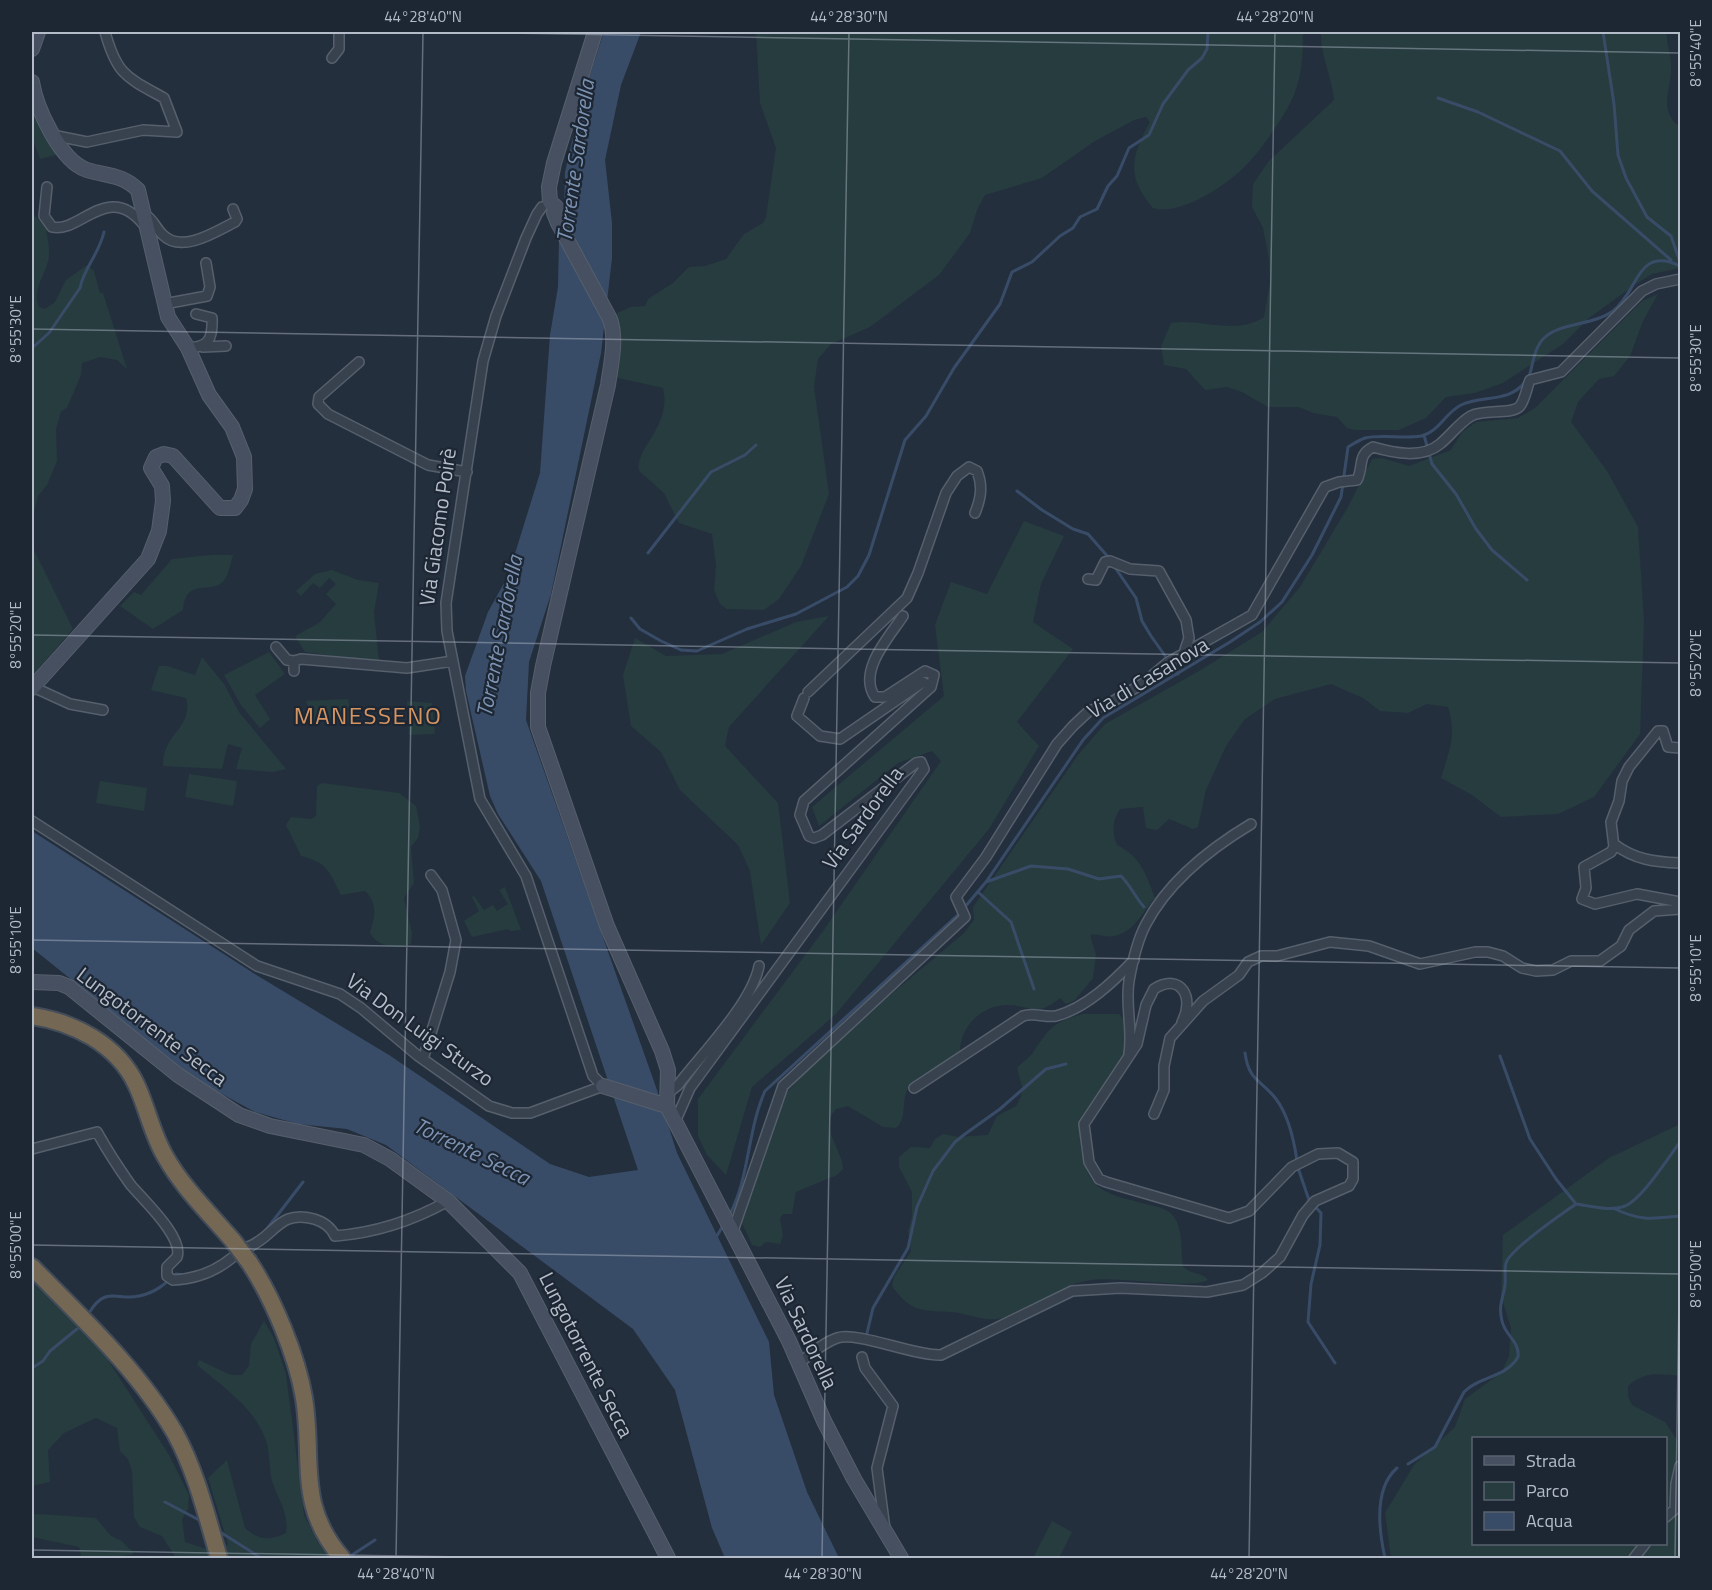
<svg xmlns="http://www.w3.org/2000/svg" width="1712" height="1590" font-family="'Titillium Web',sans-serif">
  <style>
    .green { fill: #263c3f; fill-rule: evenodd }
    .water { fill: #394c67 }
    .lines { fill: none; stroke-linecap: round; stroke-linejoin: round }
    .stream { stroke: #394c67; stroke-width: 3 }
    .street-casing { stroke: #565f6c; stroke-width: 12 }
    .secondary-casing { stroke: #565f6c; stroke-width: 16 }
    .highway-casing { stroke: #434c59; stroke-width: 20 }
    .street { stroke: #38414e; stroke-width: 9 }
    .secondary { stroke: #465061; stroke-width: 14 }
    .highway { stroke: #746855; stroke-width: 16 }
    .highway-bridge-casing { stroke: #434c59; stroke-width: 20; stroke-linecap: butt }
    .highway-bridge { stroke: #746855; stroke-width: 16 }
    .ticks { fill: none; stroke: #b4bcc9; stroke-width: 1.5; stroke-opacity: 0.45 }
    .labels { text-anchor: middle; stroke-width: 4.5; stroke-linejoin: round; paint-order: stroke }
    .street-label { font-size: 21px; fill: #b4bcc9; stroke: #1d2633 }
    .water-label { font-size: 22px; font-style: italic; fill: #7c92b1; stroke: #1d2633 }
    .quarter-label { font-size: 24px; letter-spacing: 1.5px; fill: #d59563; stroke: #1d2633 }
    .neatline { fill: none; stroke: #b4bcc9; stroke-width: 2 }
    .ticks-label { font-size: 15px; text-anchor: middle; fill: #b4bcc9 }
  </style>
  <rect width="100%" height="100%" fill="#242f3e"/>
  <path class="green" d="M756 32H1303C1303 54 1302 75 1294 95 1286 114 1264 146 1250 161 1232 182 1181 217 1153 208 1126 177 1131 156 1150 122L1146 117 1134 120 1095 141 1042 178 985 195 977 210 970 233 939 275 870 327 831 344 818 359 814 387 829 494 801 566 779 599 764 610 727 609 720 604 714 590 716 566 712 534 679 523 664 493 639 471C635 447 672 427 663 388L618 378 614 372 620 330 617 313 631 307 645 306 648 299 673 283 689 267 705 266 726 259 744 234 763 223 766 217 776 148 760 103Z
    M1321 32H1667C1666 43 1671 53 1671 65 1672 89 1657 110 1680 127V268L1652 274 1633 286 1589 318 1563 344 1503 383 1475 393 1446 397 1426 418 1399 430H1355L1347 428 1337 417 1313 413 1299 407H1268L1242 392 1227 387 1205 390 1186 369 1164 365 1161 346 1171 323C1201 318 1236 336 1264 317L1270 282 1269 259 1263 228 1252 207 1253 184 1269 161 1334 100C1332 76 1320 56 1321 32Z
    M32 94 60 154 40 159 32 137Z
    M32 213 46 228C47 237 50 247 49 257 47 273 31 290 39 307L45 309 55 302 66 280 87 265 94 271 100 293H103L127 369 117 360 100 357 82 363 81 375 67 408 61 411 56 429 57 461 47 485 38 496 32 521Z
    M1658 294 1643 321 1630 356 1614 376 1599 379 1578 402 1571 422 1607 471 1638 527 1644 622 1640 734 1594 797 1558 814 1501 817 1472 795 1441 778C1449 751 1457 735 1448 707L1427 704 1408 713 1380 711 1363 698 1331 684 1275 699 1245 719 1226 746 1206 790 1198 827 1193 829 1169 819 1157 830 1146 828 1143 807 1120 809C1112 821 1112 832 1117 845 1141 857 1146 874 1155 898 1142 912 1135 932 1114 936 1105 938 1098 933 1090 935L1096 954 1093 978 1074 1001 1066 1004 1060 998C1036 1018 1031 1005 1007 1005 981 1005 959 1028 960 1053 946 1062 922 1073 911 1084 899 1097 909 1117 896 1128L883 1127 848 1106 836 1109C818 1127 843 1150 843 1169L837 1175 796 1192 792 1214H783L780 1218 783 1236 780 1244 766 1242 760 1247 752 1245 742 1223 785 1094 833 1043 963 934 974 920 973 907 1078 755 1105 724 1199 671 1262 632 1300 587 1348 507 1372 459 1382 458 1409 466 1451 450 1462 432 1476 422 1518 418 1535 408 1642 301Z
    M1024 521 1064 536 1041 584 1033 622 1073 649 1017 722 1039 746 989 829 836 1014 752 1087 726 1175 707 1155 698 1136V1099L823 931 941 761 932 751 898 763 819 826 812 807 944 696 935 625 951 582 987 594Z
    M32 546 73 629 32 676Z
    M210 555H233C231 562 229 573 225 579 213 597 186 575 183 610L153 629 120 606 134 592 141 595 172 559Z
    M332 570 358 580 379 583 374 612 379 662 305 652 295 636 319 623 336 604 326 594 336 584 329 578 320 588 313 583 301 596 296 591 315 574Z
    M829 616 729 727 725 746 778 803 790 903 761 945 750 871 738 845 680 790 661 752 631 726 623 675 635 638 666 656 722 654 796 622Z
    M269 652 285 674 255 695 270 719 260 728 241 705 224 675Z
    M202 657 224 684 239 712 286 769 273 772 236 769 242 748 228 744 222 769 163 766C162 734 194 727 186 698L151 690 159 666H167L195 675Z
    M348 699 352 723 313 722 306 701Z
    M407 701 432 703 435 734 409 735Z
    M189 774 237 781 233 806 185 797Z
    M100 781 147 788 144 811 96 803Z
    M322 783 399 793 416 806 420 827 418 838 411 847 414 883 404 898 412 933 411 944C397 949 375 947 370 932 375 917 378 904 365 891L341 895C329 871 328 863 301 856L286 825 291 817 311 819 316 816 317 786Z
    M505 887 521 930 510 931 508 929 472 937 464 921 479 911 472 897 474 896 484 910 493 905 497 911 508 904 499 890Z
    M1083 1014H1119L1126 1022C1126 1030 1127 1041 1126 1049 1119 1084 1075 1102 1080 1142 1086 1195 1109 1194 1154 1206 1162 1208 1169 1210 1174 1217 1183 1229 1181 1251 1183 1266 1189 1275 1202 1271 1208 1280 1186 1291 1117 1274 1085 1281 1053 1288 1029 1314 997 1319 982 1321 966 1313 951 1312 922 1310 911 1313 892 1286L894 1277 911 1251 908 1231 912 1217V1192L899 1167V1157L911 1147 930 1148 935 1139 943 1134 958 1137 988 1135 997 1116 1016 1106 1021 1097 1022 1087 1017 1068C1022 1062 1030 1058 1034 1051 1050 1027 1054 1022 1083 1014Z
    M1680 1124V1376C1659 1374 1645 1371 1628 1386V1396L1632 1405 1665 1422 1680 1444V1558H1391L1385 1513 1414 1465 1455 1427 1465 1399 1502 1372 1509 1356 1511 1328 1501 1296 1503 1235 1609 1158ZM1474 1438H1666V1544H1474Z
    M32 1279 108 1360 169 1455 189 1495 188 1509 182 1519 185 1542 219 1553 228 1544 208 1478 227 1460 245 1528C258 1540 270 1541 286 1533 289 1512 278 1500 272 1481 269 1469 270 1456 267 1444 257 1409 223 1387 197 1365L199 1360 231 1375H242L249 1366 251 1344 264 1321 274 1338 286 1374 304 1515 318 1543 329 1558H176L162 1536 140 1527 134 1517 132 1471 128 1459 120 1451 117 1428 96 1418 64 1433 48 1450 50 1482 32 1486Z
    M39 1514 96 1518 111 1536 122 1541 134 1554 111 1558H79L81 1555 79 1547 32 1537V1515Z
    M1052 1521 1072 1532 1059 1558H1033Z"/>
  <path class="water" d="M604 32H641L621 85 605 160 612 223V258L601 353 551 594 529 662 526 720 657 1090 677 1153 769 1342 774 1395 807 1492 839 1558H725L712 1528 675 1390 633 1329 386 1145 347 1129 298 1124 255 1112 198 1081 32 948V831L258 976 389 1055 550 1164 589 1177 638 1170 541 881 498 814 490 796 466 691 465 676 488 612 508 576 540 473 550 335 558 287 559 241 564 215 565 172 581 102Z"/>
  <g class="lines">
    <path class="stream" d="M1603 32 1614 104 1618 155 1626 178 1647 217 1671 236 1680 262
      M1438 98 1478 112 1560 151 1592 191 1671 260
      M32 348 49 333 80 288C84 268 99 254 104 232
      M1529 377C1533 364 1534 348 1544 338 1561 322 1592 326 1613 311 1639 291 1637 245 1680 266
      M1424 435 1432 464 1456 494 1476 529 1492 550 1527 580
      M1017 491 1042 510 1073 529 1088 534 1109 558
      M648 553 711 472 745 455 756 445
      M1114 566 1136 598 1142 621 1151 636 1178 674
      M631 618 640 629 661 641 681 650 697 651 747 629 796 614 847 587 858 576 869 555 905 440 926 416 954 368 1000 304 1012 272 1032 262 1060 236 1073 228 1080 217 1097 209 1108 186 1117 176 1129 148 1149 135 1163 104 1188 70 1202 58 1207 49 1208 32
      M986 882 1031 866 1068 869 1099 879 1121 876C1131 886 1135 897 1144 907
      M978 892 1011 922 1034 989
      M964 908 986 882 1083 740 1103 718 1230 642 1260 622 1282 602 1312 555 1341 497 1348 447C1353 444 1359 440 1365 438 1381 434 1403 439 1421 436 1439 432 1445 413 1461 405 1482 395 1509 403 1525 382
      M1245 1053C1249 1082 1261 1079 1276 1099 1289 1116 1294 1140 1297 1161
      M1500 1056 1530 1139 1556 1179 1576 1204
      M1298 1168 1309 1200 1321 1213 1320 1245 1311 1284 1308 1322 1335 1363
      M1613 1208C1639 1221 1652 1219 1680 1216
      M729 1216C750 1177 747 1131 765 1091L960 913
      M266 1230 303 1182
      M715 1239 724 1224
      M89 1313C106 1285 117 1301 139 1296 155 1293 165 1284 176 1274L184 1275
      M867 1333 873 1308 908 1248 917 1207 933 1171 955 1142 965 1134 1000 1109 1046 1069 1066 1064
      M32 1368 43 1361 50 1351 77 1329
      M1408 1464 1435 1447 1464 1392C1479 1376 1506 1378 1518 1357 1520 1341 1505 1336 1502 1321 1498 1305 1503 1300 1505 1285 1506 1278 1504 1270 1506 1263 1510 1249 1562 1214 1576 1204 1590 1206 1609 1211 1622 1207 1639 1204 1668 1158 1680 1142
      M165 1502 201 1521
      M217 1530 261 1558
      M352 1555 375 1540
      M1385 1558C1379 1531 1373 1489 1397 1468"/>
    <g class="street-casing">
      <path id="street" d="M332 58 339 49V32
        M52 135 87 142 143 130 177 132 164 98C126 77 117 75 105 32
        M47 187 44 216 52 227C80 234 108 180 144 225
        M144 214C154 219 155 228 163 235 182 254 217 231 235 222L237 219 233 209
        M164 304 207 296 210 287 206 263
        M203 347 226 346
        M188 348C208 347 213 340 212 318L196 314
        M359 362 319 397 318 404 328 414 428 465 467 472
        M1088 579 1096 580 1105 562 1110 561 1130 569 1159 571 1186 620 1189 638 1183 656
        M903 616C890 636 857 671 875 697H885L925 671 934 675 931 687
        M276 647 287 660 294 661
        M294 671V661L301 659 407 668 453 661
        M33 687 70 704 103 710
        M808 692 907 598 918 573 946 493 957 476 969 467 977 471C983 486 981 498 975 513
        M1680 748 1668 747 1663 731H1658L1629 767 1622 781 1619 801 1611 822 1614 847 1611 852 1584 867 1586 888 1582 899 1595 904 1637 894 1680 902
        M32 821 257 966 340 994 361 1008 417 1055 489 1106 512 1113H530L603 1086 593 1076 526 876 480 799 447 631 446 603 483 361 496 316 526 238 537 214 542 207
        M1614 844C1635 860 1655 862 1680 863
        M1129 1054C1133 1029 1125 1005 1129 981 1132 964 1138 939 1146 924 1168 882 1211 848 1251 824
        M423 1059 450 972 456 940 442 890 431 875
        M914 1088 1023 1016C1034 1012 1044 1018 1056 1016 1086 1008 1113 982 1134 960
        M667 1094 678 1085C701 1055 752 1003 759 966
        M1154 1114 1164 1090V1066L1170 1038 1203 1001 1239 975 1248 962 1261 956H1277L1330 942 1369 946 1420 964 1475 952H1488L1503 956 1522 968 1536 971 1553 970 1571 961H1600L1621 946 1629 930 1654 911 1680 909
        M675 1122 690 1088 924 769 921 762 916 763 822 835 814 838 809 836 800 815 804 801 931 687 923 682 840 739 820 736 797 716 804 698
        M32 1149 97 1132C107 1150 118 1167 130 1184 142 1199 184 1237 177 1257L167 1267V1276L173 1280C196 1279 215 1272 233 1257
        M733 1231 783 1086 965 917 956 897 986 857 1057 744 1073 726 1089 711 1110 703 1142 684 1167 663 1252 615 1325 487 1339 482 1357 480C1364 466 1357 455 1373 447 1394 453 1422 459 1440 444 1451 435 1459 423 1471 416 1484 409 1513 415 1520 406 1525 400 1527 387 1530 380L1561 372 1642 291 1656 284 1680 279
        M248 1247C275 1237 278 1209 314 1219 324 1222 331 1227 335 1236 374 1233 414 1220 448 1201
        M862 1357 865 1368 893 1406 877 1468 885 1529
        M798 1364C810 1355 822 1343 837 1338 857 1331 914 1356 941 1355L1072 1291 1120 1288 1207 1292 1243 1285 1262 1273 1280 1257 1303 1215 1315 1201 1349 1186 1353 1179V1162L1338 1153 1318 1154 1292 1167 1249 1211 1229 1218 1106 1182 1099 1179 1089 1162 1084 1124 1137 1044 1146 1005 1154 989C1181 972 1195 998 1182 1022
        M1666 1517 1675 1509 1676 1484 1680 1466
        M1634 1558 1645 1544"/>
    </g>
    <g class="secondary-casing">
      <path id="secondary" d="M595 32 554 163 549 187 550 202 556 207 554 213 558 223 610 319C617 339 611 364 608 385L543 666 538 693V727L607 926 662 1051 668 1070 667 1106 789 1341 824 1421 854 1479 901 1558
        M32 49 38 32
        M32 82C36 107 60 161 87 170 106 176 122 174 138 190L168 317 188 348 209 395 232 427 244 457 245 489 241 500 235 508H220L173 456 164 454 156 457 151 468 162 486 163 501 159 531 148 559 32 688
        M32 982 59 983 69 987 178 1075 239 1115 270 1126 364 1145 390 1159 448 1201 520 1273 668 1558
        M603 1086 667 1106"/>
    </g>
    <g class="highway-casing">
      <path id="highway" d="M32 1016C73 1022 117 1044 136 1084 147 1107 152 1134 165 1156 182 1187 211 1215 234 1242
        M249 1262C273 1298 297 1356 304 1398 314 1460 296 1505 342 1558
        M32 1267C82 1318 139 1371 175 1433 196 1471 207 1517 219 1558"/>
    </g>
    <use href="#street" class="street"/>
    <use href="#secondary" class="secondary"/>
    <use href="#highway" class="highway"/>
    <g class="highway-bridge-casing">
      <path id="highway-bridge" d="M234 1242 249 1262"/>
    </g>
    <use href="#highway-bridge" class="highway-bridge"/>
  </g>
  <path class="ticks" d="M444 32 1680 53M32 329 1680 358M32 635 1680 663M32 940 1680 968M32 1245 1680 1274M32 1550 526 1558M396 1558 423 32M822 1558 849 32M1249 1558 1275 32M1675 1558 1680 1229"/>
  <g class="labels">
    <g class="street-label">
      <text transform="translate(438 527) rotate(-82)" y="7">Via Giacomo Poirè</text>
      <text transform="translate(1148 678) rotate(-31)" y="7">Via di Casanova</text>
      <text transform="translate(863 818) rotate(-54)" y="7">Via Sardorella</text>
      <text transform="translate(152 1027) rotate(37)" y="7">Lungotorrente Secca</text>
      <text transform="translate(420 1030) rotate(36)" y="7">Via Don Luigi Sturzo</text>
      <text transform="translate(806 1333) rotate(65)" y="7">Via Sardorella</text>
      <text transform="translate(586 1355) rotate(63)" y="7">Lungotorrente Secca</text>
    </g>
    <g class="water-label">
      <text transform="translate(575 161) rotate(-82)" y="8">Torrente Sardorella</text>
      <text transform="translate(499 636) rotate(-79)" y="8">Torrente Sardorella</text>
      <text transform="translate(472 1151) rotate(26)" y="8">Torrente Secca</text>
    </g>
    <g class="quarter-label">
      <text x="368" y="724">MANESSENO</text>
    </g>
  </g>
  <rect width="1712" height="1590" fill="none" stroke="#1d2633" stroke-width="66"/>
  <rect x="1472" y="1437" width="195" height="108" fill="#1d2633" stroke="#59626f" stroke-width="1.5"/>
  <rect x="1484" y="1456" width="30" height="9" fill="#465061" stroke="#59626f" stroke-width="1.5"/>
  <text x="1526" y="1467" font-size="18" fill="#b4bcc9">Strada</text>
  <rect x="1484" y="1482" width="30" height="18" fill="#263c3f" stroke="#59626f" stroke-width="1.5"/>
  <text x="1526" y="1497" font-size="18" fill="#b4bcc9">Parco</text>
  <rect x="1484" y="1512" width="30" height="18" fill="#394c67" stroke="#59626f" stroke-width="1.5"/>
  <text x="1526" y="1527" font-size="18" fill="#b4bcc9">Acqua</text>
  <rect x="33" y="33" width="1646" height="1524" class="neatline"/>
  <g class="ticks-label">
    <text x="423" y="22">44°28'40"N</text>
    <text x="849" y="22">44°28'30"N</text>
    <text x="1275" y="22">44°28'20"N</text>
    <text transform="translate(1696 53) rotate(-90)" y="5">8°55'40"E</text>
    <text transform="translate(16 329) rotate(-90)" y="5">8°55'30"E</text>
    <text transform="translate(1696 358) rotate(-90)" y="5">8°55'30"E</text>
    <text transform="translate(16 635) rotate(-90)" y="5">8°55'20"E</text>
    <text transform="translate(1696 663) rotate(-90)" y="5">8°55'20"E</text>
    <text transform="translate(16 940) rotate(-90)" y="5">8°55'10"E</text>
    <text transform="translate(1696 968) rotate(-90)" y="5">8°55'10"E</text>
    <text transform="translate(16 1245) rotate(-90)" y="5">8°55'00"E</text>
    <text transform="translate(1696 1274) rotate(-90)" y="5">8°55'00"E</text>
    <text x="396" y="1579">44°28'40"N</text>
    <text x="823" y="1579">44°28'30"N</text>
    <text x="1249" y="1579">44°28'20"N</text>
  </g>
</svg>
